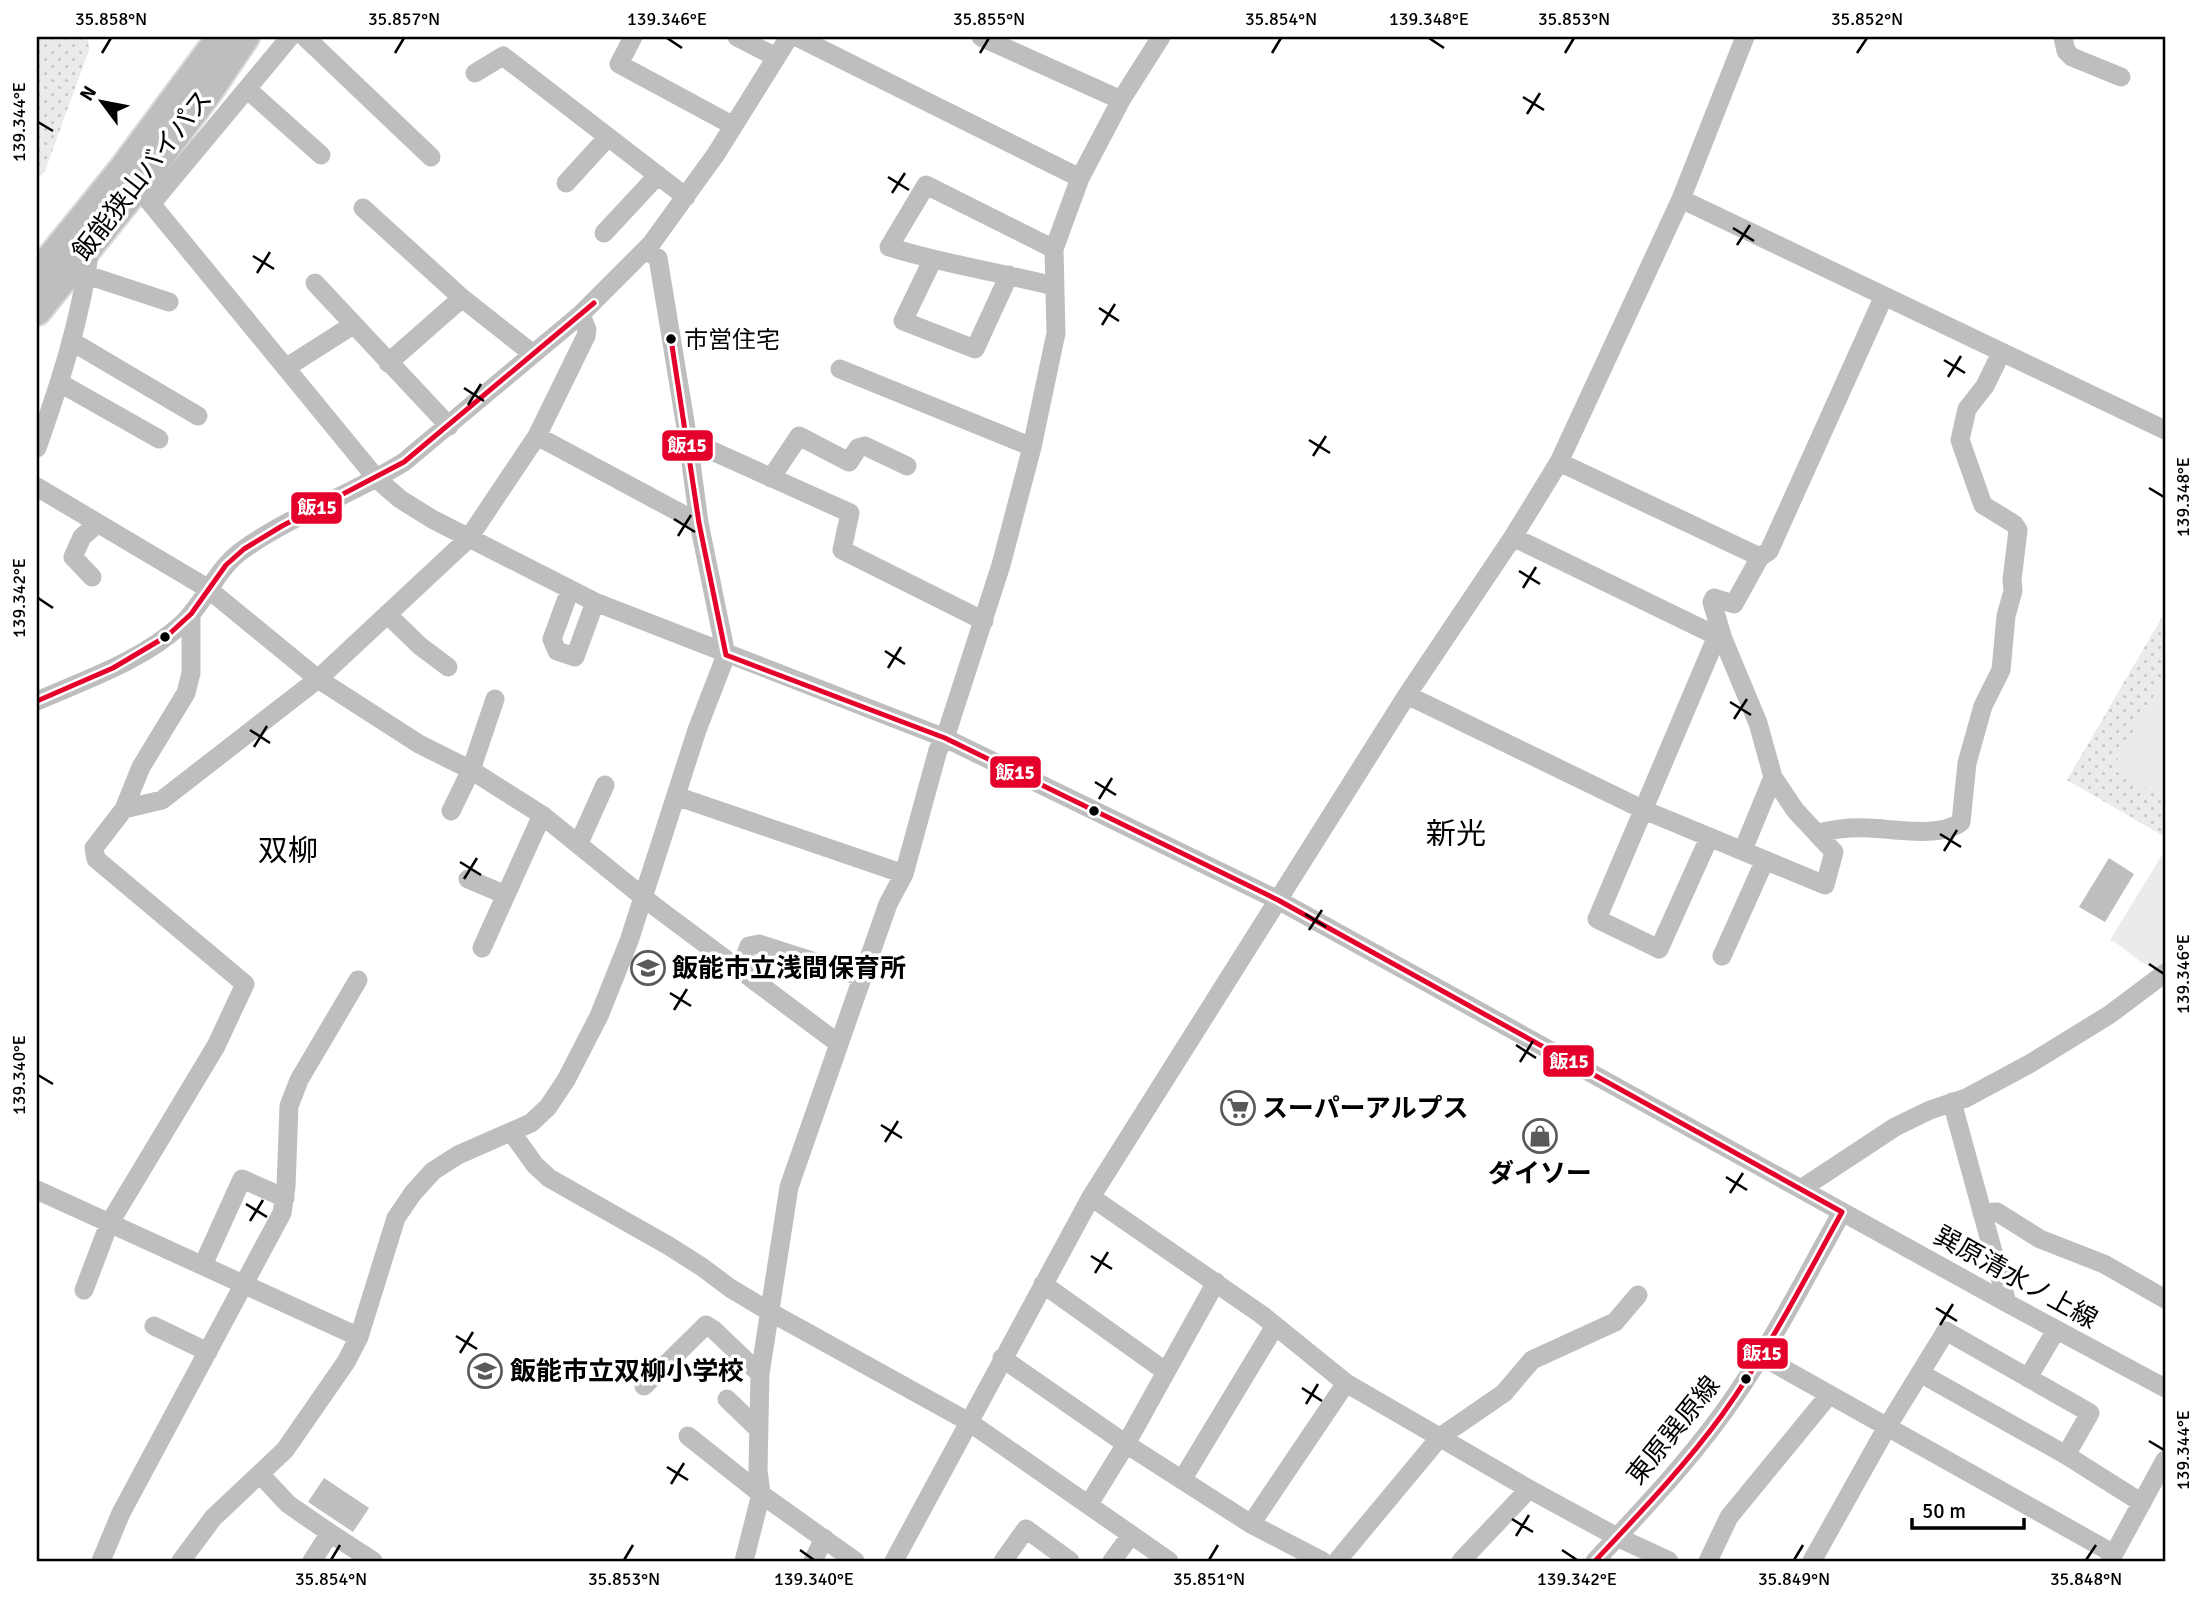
<svg xmlns="http://www.w3.org/2000/svg" width="2202" height="1598" font-family="Signika,'Noto Sans JP',sans-serif">
  <style>
    .green { fill: url(#green-dots) }
    .pitch { fill: #ebebeb }
    .water { fill: #bebebe }
    .lines { fill: none; stroke-linecap: round; stroke-linejoin: round }
    .highway-casing { stroke: #dbdbdb; stroke-width: 32 }
    .minor { stroke: #bebebe; stroke-width: 19 }
    .highway { stroke: #bebebe; stroke-width: 28 }
    .bus-1-casing { stroke: #fff; stroke-width: 10 }
    .bus-1 { stroke: #e4002b; stroke-width: 5 }
    .ticks { fill: none; stroke: #000; stroke-width: 2.5 }
    .bus-dot { fill: #000; stroke: #fff; stroke-width: 2.5 }
    .labels { text-anchor: middle; stroke-width: 7; stroke-linejoin: round; paint-order: stroke }
    .bus-label { font-size: 24px; fill: #000; stroke: #fff; text-anchor: start }
    .street-label { font-size: 26px; fill: #000; stroke: #fff }
    .poi-label { font-size: 26px; font-weight: bold; fill: #000; stroke: #fff; text-anchor: start }
    .quarter-label { font-size: 30px; fill: #000; stroke: #fff }
    .line-badge { stroke: #fff; stroke-width: 2.5 }
    .badge-label { font-size: 19px; text-anchor: middle; font-weight: bold; fill: #fff }
    .neatline { fill: none; stroke: #000; stroke-width: 2.5 }
    .ticks-label { font-size: 18px; text-anchor: middle; fill: #000 }
  </style>
  <defs>
    <pattern id="green-dots" width="8" height="8" patternUnits="userSpaceOnUse" patternTransform="scale(1.75)"><rect width="8" height="8" fill="#ebebeb"/><path d="M2 2h.1M6 6h.1" fill="none" stroke="#c8c8c8" stroke-width="1.8" stroke-linecap="round"/></pattern>
  </defs>
  <rect width="100%" height="100%" fill="#fff"/>
  <path class="green" d="M37 37H88L89 50 45 171 37 180Z
    M2165 612V837L2067 780Z"/>
  <path class="pitch" d="M2165 676V800L2112 769Z
    M2164 852 2165 966C2147 976 2127 946 2110 940Z"/>
  <path class="water" d="M2109 858 2134 874 2105 922 2079 907Z
    M324 1478 369 1508 353 1532 308 1502Z"/>
  <g class="lines">
    <g class="highway-casing">
      <path id="highway" d="M37 275 123 169 221 37
        M37 311 138 186 208 92 245 37"/>
    </g>
    <path class="minor" d="M305 37 431 157
      M633 37 619 64 732 125
      M737 37 776 57
      M797 37 1080 178
      M981 37 1121 100
      M2063 37 2066 51 2072 57 2121 77
      M475 73 503 56 686 197
      M247 89 321 155
      M130 178 377 479 400 499 432 519 595 602 945 738 1278 900 2007 1303 2165 1388
      M566 183 608 137
      M1681 199 2165 430
      M152 203 290 37
      M363 208 462 298 533 354
      M604 233 658 175
      M932 261 903 321 975 349 1009 275
      M90 276 169 302
      M315 283 449 426
      M1054 286C999 272 943 264 889 247L926 185 1054 249
      M71 341 198 416
      M388 363 462 298
      M287 367 353 325
      M840 369 1032 447
      M60 383 159 439
      M537 436 699 523
      M688 440 850 513 842 550 984 621
      M37 448C60 383 82 316 90 247
      M1559 462 1760 557
      M771 478 799 436 849 462 858 448 865 446 907 466
      M37 487 207 588 318 679 419 744 471 770 542 815 653 905 839 1044 789 1187 760 1374 758 1470 761 1494 744 1561
      M1513 537 1723 639
      M92 577 73 557 82 537 97 524
      M570 590 552 639 557 651 575 657 595 602
      M388 615 420 646 448 667
      M1407 695 1644 810 1825 885 1834 852 1795 810 1773 777 1758 723 1723 639 1712 602 1714 598 1734 604 1760 557 1769 551 1884 296
      M37 701C87 679 142 661 183 623 206 601 216 568 244 549 292 515 353 494 404 462L581 314 651 244 716 154 789 37
      M676 796 904 874
      M124 809 162 800 318 679 468 539 537 436 586 336 587 330 581 314
      M451 811 471 770 495 699
      M1818 833C1834 829 1852 827 1869 828 1894 829 1941 838 1961 822L1967 763 1983 706 2001 670 2006 616 2013 591 2012 580 2018 530 2014 524 1983 505 1960 440 1967 409 1985 386 2001 353
      M1709 838 1659 949 1597 919 1717 636
      M579 843 605 785
      M1743 850 1773 777
      M468 879 506 895
      M482 948 542 815
      M1722 956 1765 860
      M740 970 749 946 759 944 862 977
      M839 1044 888 904 904 874 938 750 945 738 1001 565 1032 447 1056 333 1054 249 1080 178 1121 100 1161 37
      M1952 1102 2007 1303
      M512 1133 535 1165 549 1178 669 1246 702 1267 730 1288 770 1312 969 1422 1169 1561
      M1801 1189 1895 1127 1930 1110 1966 1098 2031 1063 2109 1015 2165 973
      M37 1190 359 1337
      M1091 1197 1262 1315 1346 1383 1529 1489 1617 1537 1669 1561
      M1982 1213 1997 1212 2040 1239 2104 1264 2165 1299
      M203 1265 242 1179 285 1198
      M1043 1284 1165 1371
      M84 1290 109 1224 216 1046 245 984 96 859 94 848 124 809 141 767 186 693 191 673V614
      M154 1326 208 1352
      M1761 1356 2114 1554
      M1002 1358 1126 1444 1251 1524 1322 1561
      M1920 1373 2066 1455 2142 1503
      M2028 1378 2056 1330
      M644 1386 706 1325 714 1330 760 1374
      M727 1399 758 1429
      M688 1436 761 1494 855 1561
      M260 1474 288 1504 330 1533 312 1561
      M1182 1480 1275 1326
      M1089 1504 1126 1444 1216 1282
      M1251 1524 1346 1383
      M330 1533 373 1561
      M101 1561 121 1513 282 1213 286 1187 289 1106 299 1080 358 980
      M181 1561 213 1518 285 1450 346 1362 359 1337 396 1218 413 1193 433 1171 458 1155 531 1123 548 1107 566 1080 599 1016 629 941 697 730 726 655 699 523 688 440 658 258 645 250
      M813 1561 824 1538
      M894 1561 1091 1197 1407 695 1513 537 1559 462 1681 199 1745 37
      M1003 1561 1026 1529 1070 1561
      M1112 1561 1131 1535
      M1337 1561 1440 1437 1504 1393 1532 1360 1615 1322 1638 1295
      M1461 1561 1529 1489
      M1595 1561C1645 1507 1696 1454 1737 1393 1776 1336 1808 1273 1842 1212
      M1708 1561 1729 1517 1829 1395
      M1812 1561 1887 1427 1946 1331 2090 1413 2066 1455
      M2110 1561 2165 1460"/>
    <use href="#highway" class="highway"/>
    <g class="bus-1-casing">
      <path id="bus-1" d="M671 339 699 523 726 655
        M726 655 945 738 1278 900 1842 1212
        M37 701 113 668 167 636 191 614 226 565 244 549 282 526 404 462 594 303
        M1595 1561C1639 1514 1684 1467 1722 1415 1768 1351 1804 1281 1842 1212"/>
    </g>
    <use href="#bus-1" class="bus-1"/>
  </g>
  <path class="ticks" d="M667 38 682 48M1429 38 1444 48M102 53 111 38M395 53 404 38M980 53 989 38M1272 53 1281 38M1565 53 1574 38M1857 53 1867 38M1523 97 1544 110M1527 114 1540 93M38 122 53 131M888 177 909 190M892 193 905 173M1733 228 1754 241M1737 245 1750 225M253 256 274 269M257 273 270 252M1099 308 1119 321M1102 325 1115 304M1944 360 1965 373M1948 377 1961 356M464 388 484 401M468 405 481 384M1309 440 1330 453M1313 456 1326 436M2149 488 2164 497M674 519 695 532M678 536 691 515M1519 571 1540 584M1523 588 1536 567M38 598 53 608M885 651 905 664M888 668 901 647M1730 702 1751 715M1734 719 1747 699M250 730 270 743M254 747 267 726M1095 782 1116 795M1099 799 1112 778M1940 834 1961 847M1944 851 1957 830M460 862 481 875M464 879 477 858M1305 914 1326 927M1309 930 1322 910M2149 964 2164 974M670 993 691 1006M674 1010 687 989M1516 1045 1536 1058M1520 1062 1533 1041M38 1075 53 1084M881 1125 902 1138M885 1142 898 1121M1726 1177 1747 1190M1730 1193 1743 1173M246 1204 267 1217M250 1221 263 1200M1091 1256 1112 1269M1095 1273 1108 1252M1936 1308 1957 1321M1940 1325 1953 1304M456 1336 477 1349M460 1353 473 1332M1302 1388 1322 1401M1306 1404 1318 1384M2149 1441 2164 1450M667 1467 688 1480M671 1484 684 1463M1512 1519 1533 1532M1516 1536 1529 1515M800 1550 814 1560M1562 1550 1577 1560M331 1560 340 1545M624 1560 633 1545M1209 1560 1218 1545M1794 1560 1803 1545M2086 1560 2096 1545"/>
  <defs>
    <g id="school-ring" transform="scale(1.75)"><circle r="9.5" fill="#fff" stroke="#595959" stroke-width="1.5"/><path d="M0-5L7-2L0 1L-7-2ZM-4 1L0 2.5L4 1V4Q0 6-4 4Z" fill="#595959"/></g>
    <g id="supermarket-ring" transform="scale(1.75)"><circle r="9.5" fill="#fff" stroke="#595959" stroke-width="1.5"/><path d="M-6-5.5h2.5l.6 2H6L4.5 2H-2.5L-4.4-4H-6ZM-1.5 3.2a1.3 1.3 0 1 0 .1 0ZM3 3.2a1.3 1.3 0 1 0 .1 0Z" fill="#595959"/></g>
    <g id="shop-ring" transform="scale(1.75)"><circle r="9.5" fill="#fff" stroke="#595959" stroke-width="1.5"/><path d="M-5-2.5h2.3a2.7 3.5 0 0 1 5.4 0H5L5.5 6h-11ZM-1.5-2.5h3a1.5 2.3 0 0 0-3 0Z" fill="#595959"/></g>
  </defs>
  <g fill-rule="evenodd">
    <use href="#school-ring" x="648" y="968"/>
    <use href="#supermarket-ring" x="1238" y="1108"/>
    <use href="#shop-ring" x="1540" y="1136"/>
    <use href="#school-ring" x="485" y="1371"/>
  </g>
  <g class="bus-dot">
    <circle cx="671" cy="339" r="6"/>
    <circle cx="165" cy="637" r="6"/>
    <circle cx="1094" cy="811" r="6"/>
    <circle cx="1746" cy="1379" r="6"/>
  </g>
  <g class="labels">
    <g class="bus-label">
      <text x="684" y="348">市営住宅</text>
    </g>
    <g class="street-label">
      <text transform="translate(142 175) rotate(-52)" y="9">飯能狭山バイパス</text>
      <text transform="translate(2016 1277) rotate(29)" y="9">巽原清水ノ上線</text>
      <text transform="translate(1673 1430) rotate(-51)" y="9">東原巽原線</text>
    </g>
    <g class="poi-label">
      <text x="672" y="977">飯能市立浅間保育所</text>
      <text x="1262" y="1117">スーパーアルプス</text>
      <text x="1540" y="1182" text-anchor="middle">ダイソー</text>
      <text x="510" y="1380">飯能市立双柳小学校</text>
    </g>
    <g class="quarter-label">
      <text x="1456" y="844">新光</text>
      <text x="288" y="861">双柳</text>
    </g>
  </g>
  <g class="line-badge">
    <rect x="661" y="429" width="53" height="33" rx="7" fill="#e4002b"/>
    <rect x="290" y="491" width="53" height="34" rx="7" fill="#e4002b"/>
    <rect x="989" y="755" width="53" height="34" rx="7" fill="#e4002b"/>
    <rect x="1542" y="1044" width="53" height="34" rx="7" fill="#e4002b"/>
    <rect x="1736" y="1337" width="53" height="33" rx="7" fill="#e4002b"/>
  </g>
  <g class="badge-label">
    <text x="687" y="452">飯15</text>
    <text x="317" y="514">飯15</text>
    <text x="1015" y="779">飯15</text>
    <text x="1569" y="1068">飯15</text>
    <text x="1762" y="1360">飯15</text>
  </g>
  <rect width="2202" height="1598" fill="none" stroke="#ffffff" stroke-width="77"/>
  <g transform="translate(102 102) rotate(302)" stroke="#ffffff" stroke-width="5" paint-order="stroke">
  <path d="M0-5L12 26L0 18L-12 26Z" fill="#000000"/>
  <text y="-10" font-size="19" font-weight="bold" text-anchor="middle" fill="#000000">N</text>
  </g>
  <path d="M1912 1518v10h112v-10" fill="none" stroke="#000000" stroke-width="3.5"/>
  <text x="1922" y="1518" font-size="21" fill="#000000" stroke="#ffffff" stroke-width="5" paint-order="stroke">50 m</text>
  <rect x="38" y="38" width="2126" height="1522" class="neatline"/>
  <g class="ticks-label">
    <text x="111" y="25">35.858°N</text>
    <text x="404" y="25">35.857°N</text>
    <text x="667" y="25">139.346°E</text>
    <text x="989" y="25">35.855°N</text>
    <text x="1281" y="25">35.854°N</text>
    <text x="1429" y="25">139.348°E</text>
    <text x="1574" y="25">35.853°N</text>
    <text x="1867" y="25">35.852°N</text>
    <text transform="translate(19 122) rotate(-90)" y="6">139.344°E</text>
    <text transform="translate(2183 497) rotate(-90)" y="6">139.348°E</text>
    <text transform="translate(19 598) rotate(-90)" y="6">139.342°E</text>
    <text transform="translate(2183 974) rotate(-90)" y="6">139.346°E</text>
    <text transform="translate(19 1075) rotate(-90)" y="6">139.340°E</text>
    <text transform="translate(2183 1450) rotate(-90)" y="6">139.344°E</text>
    <text x="331" y="1585">35.854°N</text>
    <text x="624" y="1585">35.853°N</text>
    <text x="814" y="1585">139.340°E</text>
    <text x="1209" y="1585">35.851°N</text>
    <text x="1577" y="1585">139.342°E</text>
    <text x="1794" y="1585">35.849°N</text>
    <text x="2086" y="1585">35.848°N</text>
  </g>
</svg>
